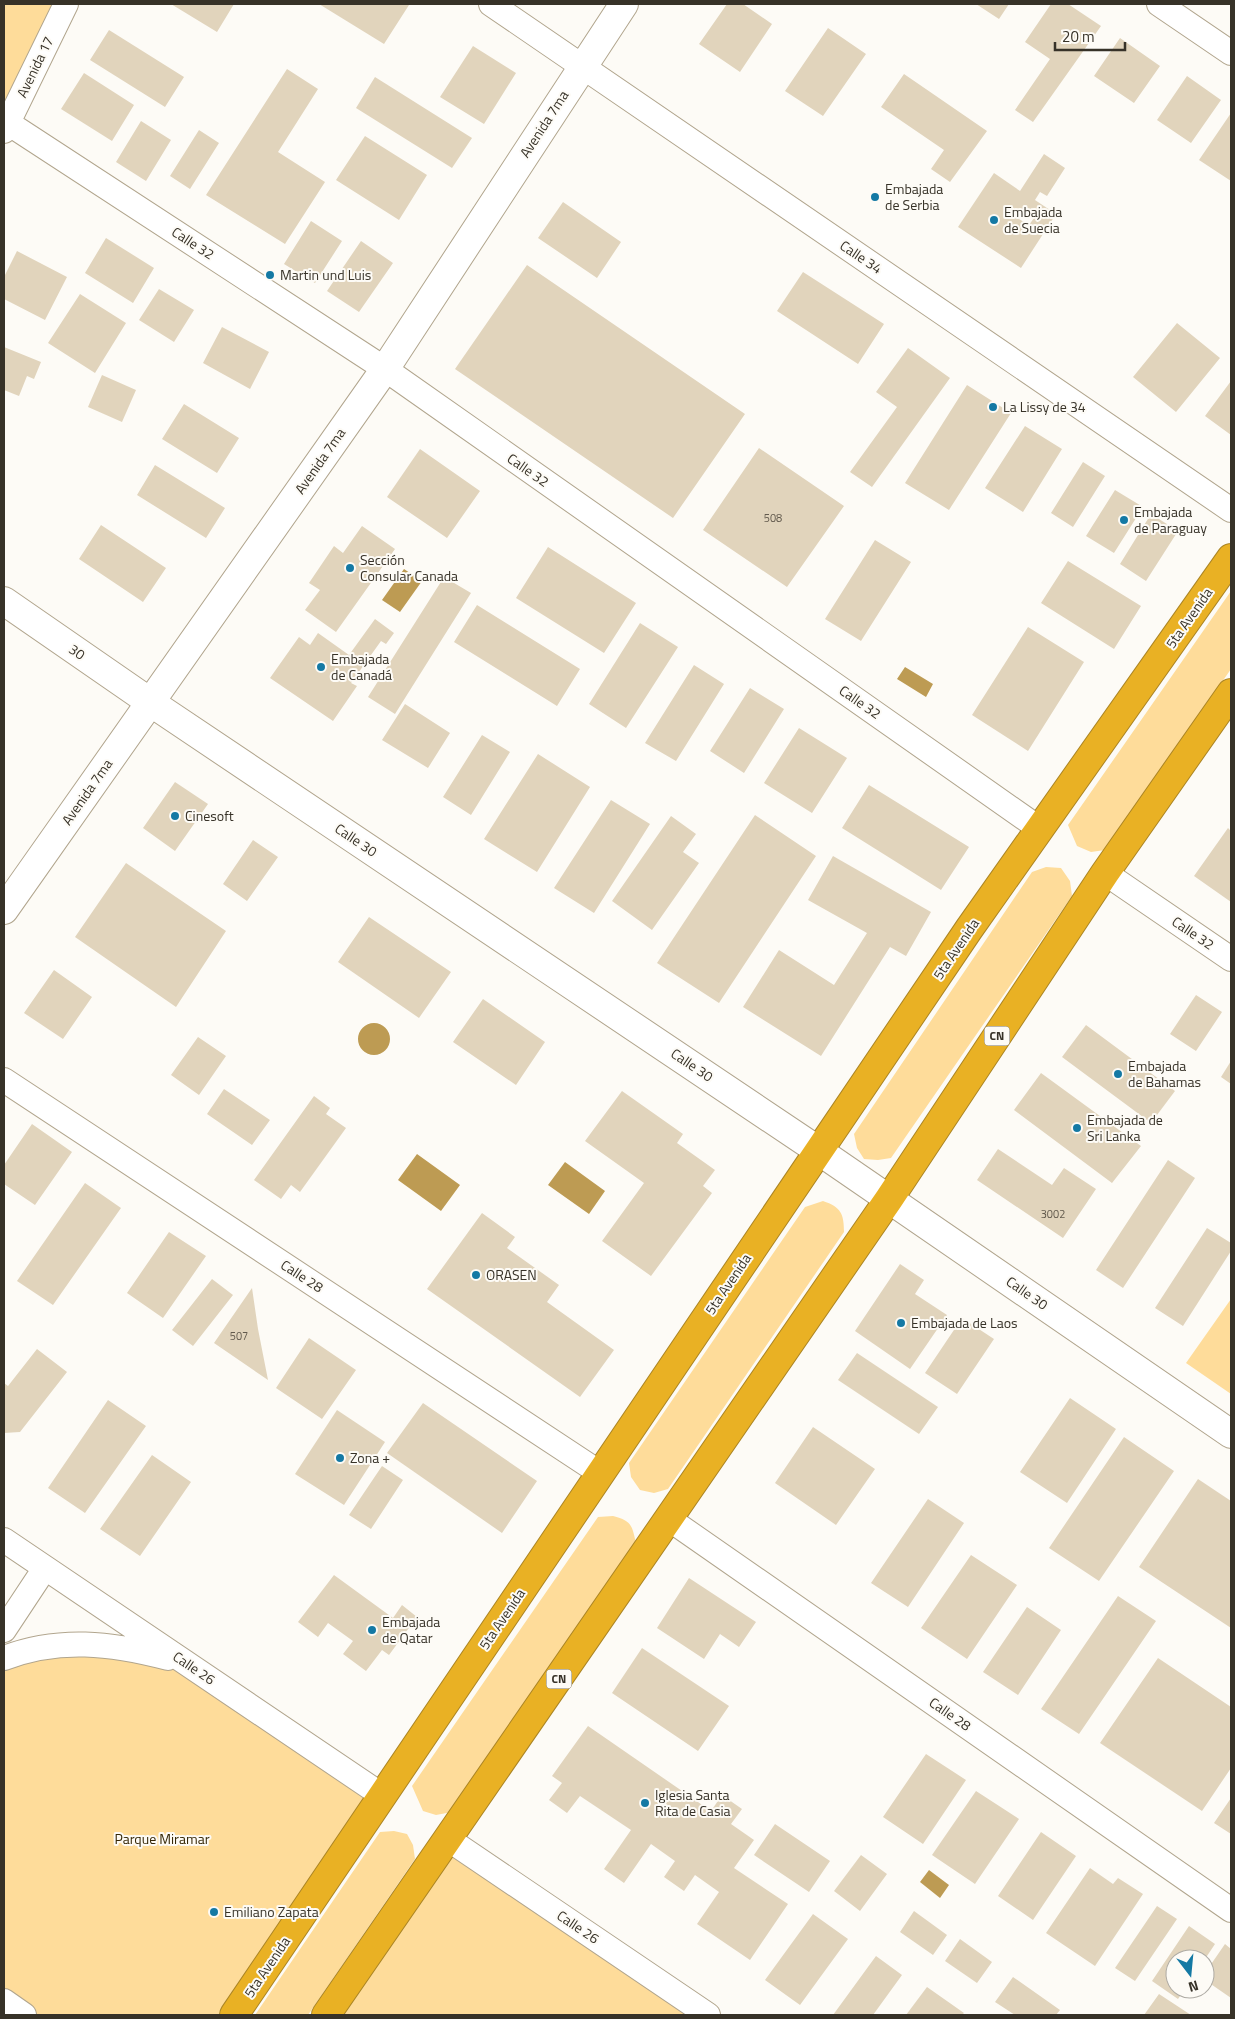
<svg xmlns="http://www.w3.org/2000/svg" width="1235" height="2019" font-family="'Titillium Web',sans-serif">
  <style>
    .green { fill: #fedc9a }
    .water { fill: #bd9b53 }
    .building { fill: #e1d4bc; fill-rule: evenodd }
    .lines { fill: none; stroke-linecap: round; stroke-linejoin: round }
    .street-casing { stroke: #b1a58d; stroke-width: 26 }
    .secondary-casing { stroke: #b1a58d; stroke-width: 30 }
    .highway-casing { stroke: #ab8525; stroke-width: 30 }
    .street { stroke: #fff; stroke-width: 24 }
    .secondary { stroke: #fff; stroke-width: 28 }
    .highway { stroke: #e9b124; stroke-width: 28 }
    .poi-dot { fill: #1479a4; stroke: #fdfbf6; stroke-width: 2 }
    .labels { text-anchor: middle; stroke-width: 4; stroke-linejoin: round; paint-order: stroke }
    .number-label { font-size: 11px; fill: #625a4d }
    .shield { fill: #fdfbf6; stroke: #726e66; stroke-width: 1 }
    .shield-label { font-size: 12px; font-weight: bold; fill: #373228 }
    .street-label { font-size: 14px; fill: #373228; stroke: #fdfbf6 }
    .poi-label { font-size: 14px; fill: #373228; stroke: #fdfbf6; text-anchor: start }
    .park-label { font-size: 14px; fill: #352706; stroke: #fdfbf6 }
  </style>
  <rect width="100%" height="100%" fill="#fdfbf6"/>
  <path class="green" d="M4 4H54L4 103Z
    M1231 591V669L1105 850 1091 852 1077 846 1068 825Z
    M1046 867 1061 868 1070 881 1072 896 891 1158 878 1160 864 1159 857 1148 854 1134 1032 872Z
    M823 1201C841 1207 844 1214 844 1232L668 1489 654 1493 640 1490 631 1477 629 1463 805 1207Z
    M1231 1299V1394L1186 1363Z
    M613 1516C634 1521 632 1528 637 1547L452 1812 436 1815 423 1811 412 1786 598 1517Z
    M26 1649 186 1663 383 1796 234 2015H24L4 2001V1658Z
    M394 1831 407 1834 413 1845 415 1859 308 2015H255L380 1832Z
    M448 1839 694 2015H326Z"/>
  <path class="water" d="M404 569 422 581 400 612 382 600Z
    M905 667 933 684 926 697 897 679Z
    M358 1039a16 16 0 1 1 32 0a16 16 0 1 1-32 0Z
    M417 1154 460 1185 441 1211 398 1180Z
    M565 1162 605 1191 589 1214 548 1185Z
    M929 1870 949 1885 940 1898 920 1882Z"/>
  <path class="building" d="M171 4H234L217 32Z
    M319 4H407L409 5 384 44Z
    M727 4H743L772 24 740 72 699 44Z
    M976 4H1009L999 19Z
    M1051 4H1068L1101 26 1033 122 1015 110 1050 59 1025 42Z
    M828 28 866 54 823 116 785 91Z
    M109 30 184 77 165 107 90 60Z
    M1120 38 1160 66 1134 103 1094 76Z
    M473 46 516 73 484 124 440 97Z
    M287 69 318 89 278 152 325 182 285 244 206 195Z
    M84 73 134 105 112 141 61 109Z
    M904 74 987 131 950 182 931 169 944 150 881 107Z
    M1187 76 1221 100 1191 143 1157 120Z
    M375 77 472 138 452 168 356 108Z
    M1231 113V181L1199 160Z
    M141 121 171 140 146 181 116 162Z
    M199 130 219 143 190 189 170 176Z
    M365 136 427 175 399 220 336 180Z
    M1044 154 1065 168 1047 196 1040 192 1035 200 1056 214 1021 268 958 227 994 173 1020 191ZM1024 211 1034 218 1029 225 1019 219Z
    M563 202 621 242 597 278 538 238Z
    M311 221 342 241 315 283 284 264Z
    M106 238 154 268 133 303 85 273Z
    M361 241 393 263 359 312 327 291Z
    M17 251 67 277 45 320 4 299V277Z
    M527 265 745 414 673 518 455 369Z
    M803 272 884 324 858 364 777 311Z
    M159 289 194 310 174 342 139 320Z
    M80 294 126 323 95 373 48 343Z
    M1177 323 1220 358 1176 412 1133 377Z
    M222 327 269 352 250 389 203 363Z
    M4 347 41 362 34 379 27 376 19 396 4 390Z
    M908 348 950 378 872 487 850 472 897 407 876 392Z
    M102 375 136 390 122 422 88 407Z
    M1231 381V435L1205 416Z
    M967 385 1011 413 949 510 905 483Z
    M184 404 239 438 217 473 162 439Z
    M1025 426 1062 449 1023 512 985 488Z
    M759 448 844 506 787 587 703 530Z
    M420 449 480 491 447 538 387 497Z
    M1083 462 1105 476 1073 527 1051 513Z
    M155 465 225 508 206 538 137 495Z
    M1115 490 1143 507 1114 553 1086 536Z
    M1151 514 1178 531 1146 581 1120 564Z
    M101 525 166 568 143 602 79 559Z
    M362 526 395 549 336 632 305 610 320 590 309 583 334 546 343 553Z
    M875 540 911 562 861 641 825 619Z
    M548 547 636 603 604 653 516 598Z
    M1068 561 1141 606 1114 649 1041 603Z
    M444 577 471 593 395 714 368 697Z
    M477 605 580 669 557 706 454 642Z
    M375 619 394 633 386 644 381 641 351 683 357 686 333 721 270 678 299 637 310 645 318 633 349 655Z
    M640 623 678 647 626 728 589 704Z
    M1028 627 1084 662 1028 751 972 715Z
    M694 665 724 684 676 761 645 743Z
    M750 688 784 709 744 773 710 751Z
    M405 704 450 733 428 768 382 740Z
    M799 728 847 758 812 813 764 783Z
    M482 735 510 752 471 815 443 797Z
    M538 754 590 787 537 872 484 839Z
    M175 782 208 804 175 851 143 828Z
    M869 785 969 847 941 890 842 828Z
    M611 800 650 824 594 913 554 888Z
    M755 815 816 856 719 1003 657 963Z
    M671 816 696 834 683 852 699 863 652 930 612 901Z
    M1228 828 1231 831V902L1194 876Z
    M253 840 278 857 247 901 223 884Z
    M833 856 931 912 906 956 890 947 821 1056 743 1007 779 950 834 985 867 933 808 900Z
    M126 863 226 931 176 1007 75 937Z
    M369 917 451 972 419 1018 338 962Z
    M54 970 92 997 63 1039 24 1013Z
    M1196 995 1222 1012 1196 1051 1170 1034Z
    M483 999 545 1042 516 1085 453 1042Z
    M1086 1025 1175 1091 1151 1123 1062 1057Z
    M198 1037 226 1056 199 1095 171 1075Z
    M1231 1061V1084L1221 1077Z
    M1041 1073 1141 1146 1112 1183 1014 1110Z
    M224 1089 270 1120 252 1145 207 1114Z
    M622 1091 683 1134 677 1143 715 1170 703 1186 712 1193 651 1276 602 1241 644 1183 585 1141Z
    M314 1096 330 1108 326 1114 346 1128 300 1192 291 1185 281 1199 254 1180Z
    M32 1124 72 1152 35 1205 4 1184V1165Z
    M998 1149 1052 1185 1064 1168 1096 1189 1063 1238 977 1180Z
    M1168 1160 1195 1178 1123 1288 1096 1270Z
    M85 1183 121 1208 53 1305 17 1281Z
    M482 1213 515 1237 507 1248 559 1285 547 1302 614 1350 580 1397 427 1289Z
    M1207 1228 1231 1243V1251L1183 1326 1155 1308Z
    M169 1232 206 1256 163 1318 127 1293Z
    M900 1264 924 1280 915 1294 947 1315 910 1369 855 1331Z
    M212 1279 233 1295 193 1346 172 1330Z
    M252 1288 258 1329 268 1380 214 1343Z
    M962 1318 994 1339 957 1394 925 1373Z
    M309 1338 356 1370 322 1419 276 1388Z
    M37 1349 67 1372 20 1432 4 1433V1383L8 1386Z
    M857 1353 938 1407 919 1434 838 1380Z
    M1070 1398 1116 1429 1067 1503 1020 1472Z
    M108 1400 146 1426 85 1513 48 1488Z
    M423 1403 537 1481 502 1533 387 1453Z
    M337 1410 385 1442 344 1505 295 1474Z
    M813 1427 875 1469 836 1525 775 1483Z
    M1124 1437 1174 1471 1099 1581 1049 1548Z
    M152 1455 191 1482 140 1556 100 1529Z
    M382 1466 403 1480 371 1529 349 1515Z
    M1198 1479 1231 1501V1628L1139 1567Z
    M928 1499 964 1523 908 1607 871 1583Z
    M971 1555 1017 1585 967 1659 921 1628Z
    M334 1575 393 1618 402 1605 417 1617 389 1655 382 1650 366 1671 343 1654 353 1641 328 1623 318 1637 298 1622Z
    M689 1578 756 1622 739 1647 720 1634 704 1659 657 1628Z
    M1118 1596 1156 1621 1079 1734 1041 1709Z
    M1027 1607 1061 1630 1018 1695 983 1672Z
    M642 1648 729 1706 698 1751 612 1693Z
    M1158 1658 1231 1707V1768L1202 1811 1100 1743Z
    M588 1726 711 1811 722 1795 742 1809 731 1824 754 1840 734 1868 788 1904 750 1960 697 1924 719 1892 695 1875 684 1891 664 1877 675 1861 651 1844 624 1883 604 1869 631 1830 580 1796 567 1813 549 1800 562 1783 552 1776Z
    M926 1754 966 1780 923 1844 883 1817Z
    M976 1791 1019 1819 975 1884 932 1855Z
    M1231 1798V1834L1214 1823Z
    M775 1824 830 1861 809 1892 754 1855Z
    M1041 1832 1076 1856 1033 1920 998 1896Z
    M861 1855 887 1874 860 1911 834 1891Z
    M1090 1868 1113 1884 1118 1878 1143 1894 1095 1966 1046 1933Z
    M1157 1906 1177 1919 1135 1981 1115 1968Z
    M914 1911 947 1935 933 1955 900 1932Z
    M813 1914 848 1939 800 2005 765 1980Z
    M1189 1926 1215 1944 1205 1959H1175V1989H1185L1178 1999 1152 1981Z
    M960 1939 992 1962 977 1983 945 1961Z
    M1225 1944 1231 1949V1998L1205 1980V1973Z
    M876 1956 902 1975 873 2015H833Z
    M1013 1977 1060 2010 1056 2015H1015L995 2002Z
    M927 1987 964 2013 962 2015H906Z
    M1159 1994 1191 2015H1144Z"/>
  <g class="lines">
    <g class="street-casing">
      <path id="street" d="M491 4 1231 510
        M1159 4 1231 53
        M8 123 385 369 1040 829
        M4 131 66 4
        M1105 873 1231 959
        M4 1080 600 1473
        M669 1519 1231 1910
        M4 1540 383 1796
        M4 1630 45 1568
        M4 1658C59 1637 111 1643 168 1658
        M448 1839 708 2015
        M4 2001 24 2015"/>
    </g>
    <g class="secondary-casing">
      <path id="secondary" d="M4 601 150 702 819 1151 1231 1434
        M4 910 385 369 624 4"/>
    </g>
    <g class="highway-casing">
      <path id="highway" d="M234 2015 969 929 1231 558
        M326 2015 889 1199 1105 873 1231 693"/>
    </g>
    <use href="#street" class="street"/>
    <use href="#secondary" class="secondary"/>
    <use href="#highway" class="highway"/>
  </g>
  <g class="poi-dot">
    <circle cx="875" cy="197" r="5"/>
    <circle cx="994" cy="220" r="5"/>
    <circle cx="270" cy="275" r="5"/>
    <circle cx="993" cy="407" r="5"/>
    <circle cx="1124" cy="520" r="5"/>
    <circle cx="350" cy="568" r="5"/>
    <circle cx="321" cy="667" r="5"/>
    <circle cx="175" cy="816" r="5"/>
    <circle cx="1118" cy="1074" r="5"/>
    <circle cx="1077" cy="1128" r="5"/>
    <circle cx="476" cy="1275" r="5"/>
    <circle cx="901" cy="1323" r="5"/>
    <circle cx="340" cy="1458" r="5"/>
    <circle cx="372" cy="1630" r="5"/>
    <circle cx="645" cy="1803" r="5"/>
    <circle cx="214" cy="1912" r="5"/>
  </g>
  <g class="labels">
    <g class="number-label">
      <text x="773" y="522">508</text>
      <text x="1053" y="1218">3002</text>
      <text x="239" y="1340">507</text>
    </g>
    <g class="shield">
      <rect x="984.5" y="1026.5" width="25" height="19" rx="4"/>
      <rect x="546.5" y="1669.5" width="25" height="19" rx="4"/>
    </g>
    <g class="shield-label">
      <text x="997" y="1040">CN</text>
      <text x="559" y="1683">CN</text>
    </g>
    <g class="street-label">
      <text transform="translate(35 67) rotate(-64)" y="5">Avenida 17</text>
      <text transform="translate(544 124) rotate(-57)" y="5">Avenida 7ma</text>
      <text transform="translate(193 243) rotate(33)" y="5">Calle 32</text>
      <text transform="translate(861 257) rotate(34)" y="5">Calle 34</text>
      <text transform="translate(320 461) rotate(-55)" y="5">Avenida 7ma</text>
      <text transform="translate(528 470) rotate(35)" y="5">Calle 32</text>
      <text transform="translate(1189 618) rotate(-55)" y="5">5ta Avenida</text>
      <text transform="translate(77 652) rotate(35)" y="5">30</text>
      <text transform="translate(860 702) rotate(35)" y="5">Calle 32</text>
      <text transform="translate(87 792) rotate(-55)" y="5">Avenida 7ma</text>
      <text transform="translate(356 840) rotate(34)" y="5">Calle 30</text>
      <text transform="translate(1193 933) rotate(34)" y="5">Calle 32</text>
      <text transform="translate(956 949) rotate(-56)" y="5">5ta Avenida</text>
      <text transform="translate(692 1065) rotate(34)" y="5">Calle 30</text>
      <text transform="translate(302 1276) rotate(33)" y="5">Calle 28</text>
      <text transform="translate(728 1284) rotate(-56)" y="5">5ta Avenida</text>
      <text transform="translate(1027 1293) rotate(35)" y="5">Calle 30</text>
      <text transform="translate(502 1619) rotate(-56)" y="5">5ta Avenida</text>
      <text transform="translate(194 1668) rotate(34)" y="5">Calle 26</text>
      <text transform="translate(950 1714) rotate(35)" y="5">Calle 28</text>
      <text transform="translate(578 1927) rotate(34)" y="5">Calle 26</text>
      <text transform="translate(267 1967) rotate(-56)" y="5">5ta Avenida</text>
    </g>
    <g class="poi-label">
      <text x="885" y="194">Embajada<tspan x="885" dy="16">de Serbia</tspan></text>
      <text x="1004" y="217">Embajada<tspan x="1004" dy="16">de Suecia</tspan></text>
      <text x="280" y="280">Martin und Luis</text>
      <text x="1003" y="412">La Lissy de 34</text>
      <text x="1134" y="517">Embajada<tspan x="1134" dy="16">de Paraguay</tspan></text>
      <text x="360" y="565">Sección<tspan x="360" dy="16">Consular Canada</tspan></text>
      <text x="331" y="664">Embajada<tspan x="331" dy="16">de Canadá</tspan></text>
      <text x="185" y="821">Cinesoft</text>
      <text x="1128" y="1071">Embajada<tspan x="1128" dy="16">de Bahamas</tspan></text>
      <text x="1087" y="1125">Embajada de<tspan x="1087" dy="16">Sri Lanka</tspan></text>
      <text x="486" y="1280">ORASEN</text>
      <text x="911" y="1328">Embajada de Laos</text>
      <text x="350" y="1463">Zona +</text>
      <text x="382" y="1627">Embajada<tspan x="382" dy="16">de Qatar</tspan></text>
      <text x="655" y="1800">Iglesia Santa<tspan x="655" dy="16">Rita de Casia</tspan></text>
      <text x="224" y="1917">Emiliano Zapata</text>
    </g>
    <g class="park-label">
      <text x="162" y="1844">Parque Miramar</text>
    </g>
  </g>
  <rect width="1235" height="2019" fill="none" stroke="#373228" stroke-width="10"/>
  <g transform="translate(1190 1974) rotate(164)"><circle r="24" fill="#fdfbf6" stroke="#aeaba4"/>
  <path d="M0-4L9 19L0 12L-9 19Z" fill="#1479a4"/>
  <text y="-8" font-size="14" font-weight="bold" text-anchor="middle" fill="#373228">N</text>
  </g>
  <path d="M1055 42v8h70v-8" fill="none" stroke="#373228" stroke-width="2.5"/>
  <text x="1062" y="42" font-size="15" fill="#373228" stroke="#fdfbf6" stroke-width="4" paint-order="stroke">20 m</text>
</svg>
